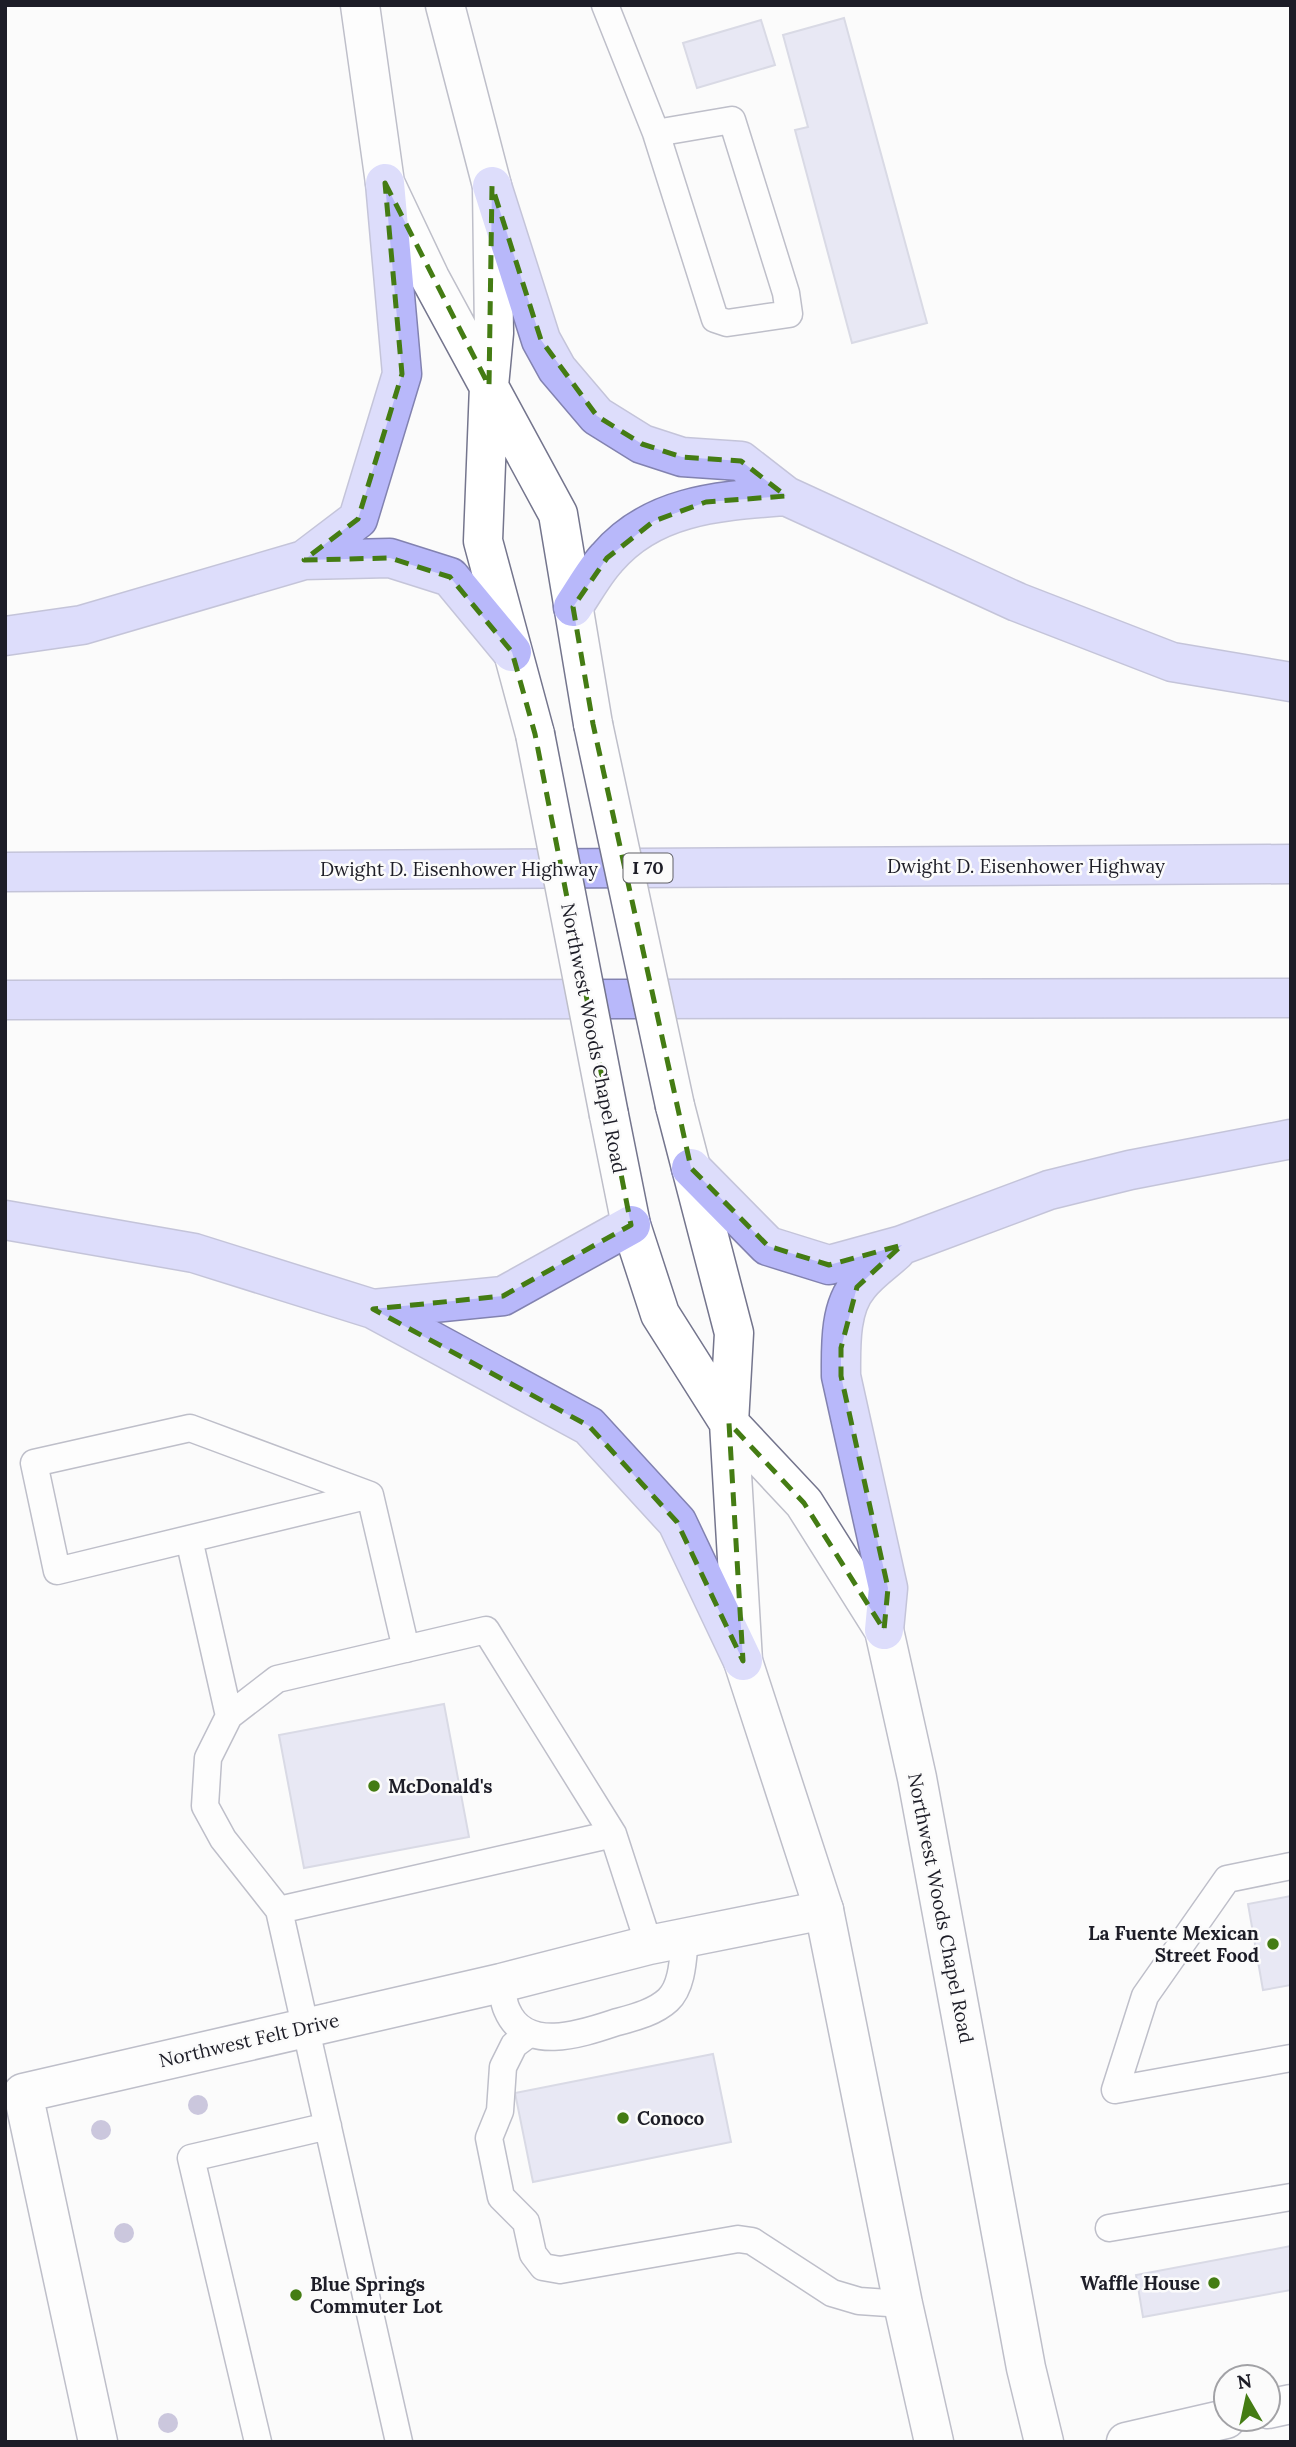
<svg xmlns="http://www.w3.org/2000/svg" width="1296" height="2447" font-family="Lora,serif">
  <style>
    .building { fill: #d0d1ec; stroke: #b0b1ca; stroke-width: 2 }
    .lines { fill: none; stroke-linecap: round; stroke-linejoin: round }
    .lane-casing { stroke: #74758d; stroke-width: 29 }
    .street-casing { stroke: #74758d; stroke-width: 41 }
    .secondary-casing { stroke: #74758d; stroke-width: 41 }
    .highway-casing { stroke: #8282b0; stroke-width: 41 }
    .lane { stroke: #fff; stroke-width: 26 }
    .street { stroke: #fff; stroke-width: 38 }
    .secondary { stroke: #fff; stroke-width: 38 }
    .highway { stroke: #b8b8fa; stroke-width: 38 }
    .secondary-bridge-casing { stroke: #74758d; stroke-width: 41; stroke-linecap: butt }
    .secondary-bridge { stroke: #fff; stroke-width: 38 }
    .tree { fill: #9087b9 }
    .marked { fill: none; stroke: #447c13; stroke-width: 5; stroke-dasharray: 14 9; stroke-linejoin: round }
    .poi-dot { fill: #447c13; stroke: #fbfbfb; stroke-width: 2.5 }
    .labels { text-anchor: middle; stroke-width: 5; stroke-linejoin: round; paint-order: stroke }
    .shield { fill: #fbfbfb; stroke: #606067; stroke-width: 2 }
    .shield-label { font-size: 18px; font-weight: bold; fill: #1d1d27 }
    .street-label { font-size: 19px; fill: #1d1d27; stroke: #fbfbfb }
    .poi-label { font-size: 19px; font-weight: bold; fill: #1d1d27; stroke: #fbfbfb; text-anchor: start }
  </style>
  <rect width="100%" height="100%" fill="#fbfbfb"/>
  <path class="building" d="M844 18 927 323 852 343 795 130 808 127 783 35Z
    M761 20 775 65 697 88 683 43Z
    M444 1704 469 1837 304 1868 279 1735Z
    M1291 1896V1985L1263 1990 1248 1904Z
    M713 2054 731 2142 533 2182 515 2093Z
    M1291 2246V2290L1143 2317 1136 2275Z"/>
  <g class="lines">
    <g class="lane-casing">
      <path id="lane" d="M605 5 656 133 715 319 727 323 789 314 786 293 732 120 656 133
        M190 1428 370 1495 57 1571 34 1463Z
        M370 1495 406 1649
        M189 1539 229 1716
        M1291 1866 1227 1879 1145 1996 1115 2090 1291 2058
        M279 1910 613 1834
        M501 1983C503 1992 503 2002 507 2010 525 2053 581 2034 614 2023 632 2018 654 2013 668 2000 683 1986 683 1957 685 1938
        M530 2033 514 2045 503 2067 500 2111 489 2138 501 2197 526 2222 533 2254 543 2267 560 2270 738 2239 752 2241 832 2293 859 2301 903 2304
        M1109 2228 1291 2197
        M258 2442 191 2158 328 2126
        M399 2442 279 1910 223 1839 205 1806 208 1758 229 1716 277 1679 486 1630 613 1834 649 1945"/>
    </g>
    <g class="street-casing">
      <path id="street" d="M1268 2409 1291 2404
        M98 2442 23 2093 501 1983 649 1945 824 1910
        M1126 2442 1226 2419"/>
    </g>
    <g class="secondary-casing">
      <path id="secondary" d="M360 5 385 183 430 278 558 514 593 724
        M445 5 492 186 494 333 489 386 483 541 535 734
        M675 1106 734 1333 729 1423 743 1661 824 1910 903 2304 934 2442
        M609 1115 631 1225 660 1314 729 1423 804 1503 884 1630 917 1778 1026 2368 1044 2442"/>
    </g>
    <g class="highway-casing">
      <path id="highway" d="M492 186 541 340 557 369 597 416 642 444 682 457 741 461 786 496 1017 602 1172 662 1291 682
        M304 560 358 519 402 374 385 183
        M573 607C584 591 594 572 607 558 653 504 721 501 786 496
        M5 636 82 625 304 560 390 558 450 577 512 652
        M5 872 1291 864
        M5 1000 1291 998
        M691 1168 768 1246 829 1265 902 1245 1049 1190 1130 1170 1291 1139
        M5 1220 194 1253 373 1309 589 1426 677 1522 743 1661
        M373 1309 503 1296 631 1225
        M884 1630 888 1588 841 1376C841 1348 839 1308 859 1285 869 1272 884 1262 896 1251"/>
    </g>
    <use href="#lane" class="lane"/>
    <use href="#street" class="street"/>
    <use href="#secondary" class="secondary"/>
    <use href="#highway" class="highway"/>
    <g class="secondary-bridge-casing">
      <path id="secondary-bridge" d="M593 724 675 1106
        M535 734 609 1115"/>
    </g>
    <use href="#secondary-bridge" class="secondary-bridge"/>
  </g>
  <g class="tree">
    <circle cx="198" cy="2105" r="10"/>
    <circle cx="101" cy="2130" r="10"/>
    <circle cx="124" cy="2233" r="10"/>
    <circle cx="168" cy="2423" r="10"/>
  </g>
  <path d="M0 0H1296V2447H0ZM385 183 489 386 492 186 541 340 597 416 642 444 682 457 741 461 786 496 706 502 654 521 607 558 573 607 593 724 691 1168 768 1246 829 1265 902 1245 857 1287 841 1348V1376L888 1588 884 1630 804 1503 729 1423 743 1661 677 1522 589 1426 373 1309 503 1296 631 1225 535 734 512 652 450 577 390 558 304 560 358 519 402 374Z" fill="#fbfbfb" fill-opacity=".55" fill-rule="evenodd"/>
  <path class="marked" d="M385 183 489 386 492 186 541 340 597 416 642 444 682 457 741 461 786 496 706 502 654 521 607 558 573 607 593 724 691 1168 768 1246 829 1265 902 1245 857 1287 841 1348V1376L888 1588 884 1630 804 1503 729 1423 743 1661 677 1522 589 1426 373 1309 503 1296 631 1225 535 734 512 652 450 577 390 558 304 560 358 519 402 374Z"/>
  <g class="poi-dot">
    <circle cx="374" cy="1786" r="7"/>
    <circle cx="1273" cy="1944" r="7"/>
    <circle cx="623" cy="2118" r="7"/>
    <circle cx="1214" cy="2283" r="7"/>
    <circle cx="296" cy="2295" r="7"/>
  </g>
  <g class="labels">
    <rect class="shield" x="623.5" y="853.5" width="49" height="29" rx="5"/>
    <g class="shield-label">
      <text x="648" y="874">I 70</text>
    </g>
    <g class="street-label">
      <text x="1026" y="873">Dwight D. Eisenhower Highway</text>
      <text x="459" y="876">Dwight D. Eisenhower Highway</text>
      <text transform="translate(594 1038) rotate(79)" y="7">Northwest Woods Chapel Road</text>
      <text transform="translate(941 1908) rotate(79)" y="7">Northwest Woods Chapel Road</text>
      <text transform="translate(249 2040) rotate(-13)" y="7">Northwest Felt Drive</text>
    </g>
    <g class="poi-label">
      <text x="388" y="1793">McDonald's</text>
      <text x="1259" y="1940" text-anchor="end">La Fuente Mexican<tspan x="1259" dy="22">Street Food</tspan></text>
      <text x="637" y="2125">Conoco</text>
      <text x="1200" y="2290" text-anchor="end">Waffle House</text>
      <text x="310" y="2291">Blue Springs<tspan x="310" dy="22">Commuter Lot</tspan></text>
    </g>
  </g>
  <rect width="1296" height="2447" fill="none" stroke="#1d1d27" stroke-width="14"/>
  <g transform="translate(1247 2398) rotate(351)"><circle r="33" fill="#fbfbfb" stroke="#a2a2a6" stroke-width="2"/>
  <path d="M0-5L12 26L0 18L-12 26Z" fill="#447c13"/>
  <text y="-10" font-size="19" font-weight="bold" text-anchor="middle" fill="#1d1d27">N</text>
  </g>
</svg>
